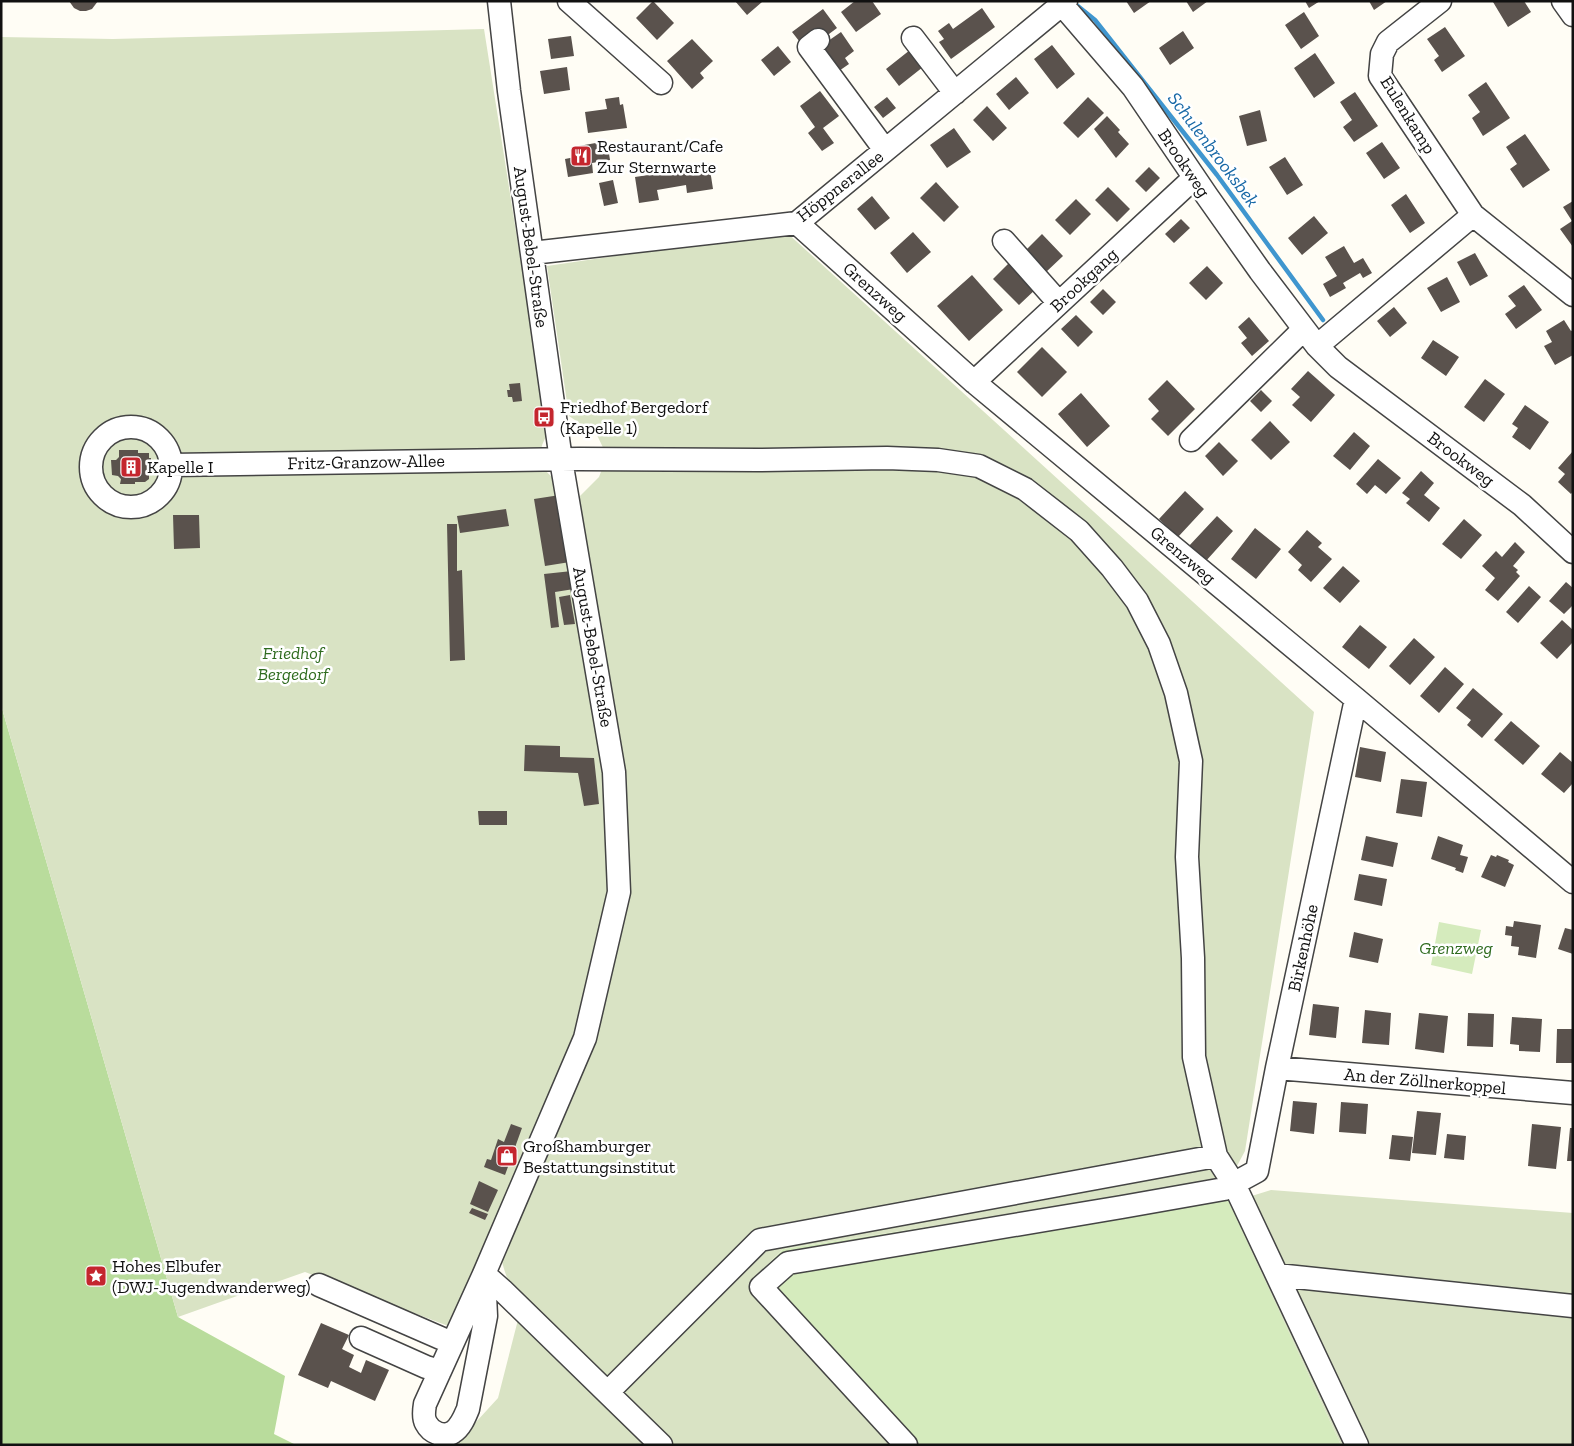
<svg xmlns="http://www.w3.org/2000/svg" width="1574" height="1446" font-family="'Zilla Slab',serif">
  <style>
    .green { fill: #d5ebbd }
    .forest { fill: #b9dc9c }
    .cemetery { fill: #d9e3c4 }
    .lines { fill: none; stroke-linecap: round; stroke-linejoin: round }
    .stream { stroke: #3f96cf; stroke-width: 4.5 }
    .building { fill: #5a524d }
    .minor-casing { stroke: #444; stroke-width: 25 }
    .minor { stroke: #fff; stroke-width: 22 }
    .labels { text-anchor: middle; stroke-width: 5; stroke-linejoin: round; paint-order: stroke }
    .street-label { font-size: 18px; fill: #111; stroke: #fff }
    .poi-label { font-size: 18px; fill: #111; stroke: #fff; text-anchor: start }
    .park-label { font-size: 18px; font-style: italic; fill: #2f6b1f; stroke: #fff }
    .water-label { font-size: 19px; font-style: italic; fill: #1768a6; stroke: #fff }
  </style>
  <rect width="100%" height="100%" fill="#fffdf5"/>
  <path class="green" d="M1439 922 1481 930 1472 974 1431 965Z
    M1220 1182 1341 1445H896L748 1284 783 1249Z"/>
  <path class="forest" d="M1 705 178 1317 285 1376 274 1434 296 1445H1Z"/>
  <path class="cemetery" d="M484 29 548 434C535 452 539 470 558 481L606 773 611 891 576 1040 451 1327 305 1272 178 1317 1 705V37L113 39Z
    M785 231 1314 712 1245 1151 1231 1177 1220 1182 783 1249 748 1284 896 1445H455L498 1398 521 1308C511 1290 504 1273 500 1253L590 1047 623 774 579 497 599 477 607 456 597 435 569 416 547 266Z
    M1271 1190 1573 1213V1445H1341L1229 1203Z"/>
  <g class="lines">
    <path class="stream" d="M1074 3 1095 20 1217 175 1323 320"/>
  </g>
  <path class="building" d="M69 1H98L92 9 86 11H80L74 8Z
    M653 1 674 23 657 40 636 18Z
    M735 1H761L762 2 747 15Z
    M855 1H872L881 14 856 32 841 12Z
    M1126 1H1151L1134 13Z
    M1186 1H1208L1193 12Z
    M1305 1H1320L1309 8Z
    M1369 1H1387L1374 10Z
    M1494 1H1524L1531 12 1508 27 1493 2Z
    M982 8 995 27 951 59 939 42 944 39 938 31 949 23 953 29Z
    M823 9 837 28 825 37 803 46 792 32Z
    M1304 12 1319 36 1301 49 1285 25Z
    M1445 27 1465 56 1442 72 1434 60 1439 56 1427 39Z
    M1183 31 1194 48 1170 65 1159 48Z
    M841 32 854 51 845 58 849 64 836 73 818 48Z
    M571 36 574 56 551 59 548 39Z
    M692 39 713 61 700 73 704 78 692 89 667 61Z
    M1052 45 1075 74 1057 89 1034 59Z
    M778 46 791 62 774 76 761 60Z
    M910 50 923 67 899 86 886 69Z
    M1315 53 1335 83 1314 98 1294 68Z
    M567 67 570 90 544 94 540 71Z
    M1016 77 1029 93 1009 110 996 94Z
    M1486 82 1510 118 1483 136 1472 118 1480 112 1468 95Z
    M820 91 839 116 823 128 834 143 822 151 808 133 815 127 800 106Z
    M1355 92 1378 126 1354 142 1343 127 1352 120 1340 102Z
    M619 97 620 105 623 104 627 128 588 133 585 112 607 109 605 99Z
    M887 97 896 108 883 118 874 107Z
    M1088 97 1104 113 1078 138 1063 123Z
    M987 106 1007 128 993 141 973 120Z
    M1260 110 1267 141 1247 146 1239 116Z
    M1107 116 1120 130 1118 132 1129 144 1116 158 1094 129Z
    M954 128 971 152 947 168 930 145Z
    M1525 134 1550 170 1523 188 1510 169 1517 164 1506 147Z
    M607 141 610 160 592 163 593 173 568 177 565 159 575 157 573 147Z
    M1382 142 1400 168 1384 179 1366 153Z
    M1285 157 1303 185 1287 195 1269 167Z
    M709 163 713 189 687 193 686 185 657 190 659 200 639 203 635 177 655 174 654 171Z
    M1149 167 1160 178 1146 192 1135 181Z
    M613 180 618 203 604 206 599 183Z
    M936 182 959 207 944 222 920 198Z
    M1108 187 1130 209 1117 222 1095 200Z
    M1406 194 1425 223 1410 233 1391 205Z
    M872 196 890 218 875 230 857 209Z
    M1076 199 1091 214 1070 235 1055 220Z
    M1573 201V247L1560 229 1572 221 1563 207Z
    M1314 216 1328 233 1302 255 1288 238Z
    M1181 219 1190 228 1174 243 1165 234Z
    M913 232 931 252 907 273 890 253Z
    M1042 234 1063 256 1045 273 1024 252Z
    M1344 246 1354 263 1363 258 1372 273 1363 278 1360 273 1343 283 1346 288 1330 297 1323 284 1337 276 1325 257Z
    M1475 253 1488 276 1470 286 1457 262Z
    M1012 260 1038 287 1019 305 993 279Z
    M1207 266 1223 283 1206 300 1189 283Z
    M972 275 1003 310 969 341 937 306Z
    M1447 277 1460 302 1441 312 1427 288Z
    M1524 285 1542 310 1516 329 1505 314 1516 306 1508 296Z
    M1103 289 1116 302 1103 315 1090 302Z
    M1394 307 1407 323 1390 337 1377 321Z
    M1076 315 1093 332 1078 347 1061 329Z
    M1249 317 1269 341 1252 356 1241 343 1247 338 1238 327Z
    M1564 320 1571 331 1573 330V355L1555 365 1544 346 1552 342 1546 331Z
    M1433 340 1459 357 1446 376 1421 358Z
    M1042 347 1067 372 1042 397 1017 372Z
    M1308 371 1335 395 1311 422 1292 405 1300 397 1291 389Z
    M1485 379 1505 394 1484 422 1464 407Z
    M1167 380 1195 409 1168 436 1151 419 1159 411 1148 399Z
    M520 383 522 401 513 402 512 397H508L507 390H510L509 384Z
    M1261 390 1272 401 1261 412 1250 401Z
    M1081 393 1110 426 1087 447 1058 414Z
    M1525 405 1549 422 1530 450 1512 437 1518 428 1512 424Z
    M1270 421 1290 442 1271 460 1251 440Z
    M1354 432 1370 446 1350 470 1333 456Z
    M1219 442 1238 461 1223 476 1205 456Z
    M119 450H138V453H149V458H151V474H149V479L145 482H135V484H120L121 479 118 476 112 475 111 460H116L119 457Z
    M1573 451V491L1571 494 1558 482 1565 474 1558 468Z
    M1378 459 1401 478 1386 494 1375 485 1367 494 1356 484Z
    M1421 471 1434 483 1424 495 1440 508 1429 522 1406 503 1410 499 1402 493Z
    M1185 491 1204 509 1178 537 1159 519Z
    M560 495 570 562 545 566 534 499Z
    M506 509 509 526 460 533 457 516Z
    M173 515H199L200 548 174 549Z
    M1217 516 1233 531 1205 562 1188 547Z
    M1464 519 1482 535 1461 559 1442 544Z
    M447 524H457V571L462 570 465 660 450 661Z
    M1255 528 1281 549 1256 579 1231 559Z
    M1307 530 1322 543 1318 547 1332 559 1311 582 1298 570 1302 565 1288 552Z
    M1515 542 1525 552 1513 566 1518 570 1516 572 1520 576 1498 601 1485 590 1495 578 1482 566 1496 551 1502 557Z
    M1343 566 1360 581 1340 603 1323 588Z
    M572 571 574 589 555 592 559 627 551 628 544 574Z
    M1566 582 1573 588V605L1564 614 1549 601Z
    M1529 586 1541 597 1518 623 1506 612Z
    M570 595 575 624 564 625 559 597Z
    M1562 620 1573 630V642L1557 659 1540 643Z
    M1360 625 1387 647 1369 669 1342 647Z
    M1414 638 1435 657 1410 685 1389 666Z
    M1445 667 1464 684 1439 713 1420 696Z
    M1473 688 1503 714 1482 738 1467 725 1471 720 1456 708Z
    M1511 721 1540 746 1523 765 1494 740Z
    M525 745 560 746V757L594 758 599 804 584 806 578 773 524 771Z
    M1360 747 1386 752 1381 782 1355 777Z
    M1560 752 1573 763V783L1564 793 1541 774Z
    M1401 779 1427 782 1422 817 1396 813Z
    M478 811H507V825H479Z
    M1366 836 1398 843 1393 867 1361 860Z
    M1438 836 1463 845 1460 855 1468 857 1463 873 1455 870 1456 868 1431 859Z
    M1491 855 1496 857 1497 855 1509 860 1508 862 1514 865 1505 887 1481 877Z
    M1359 874 1387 879 1382 906 1354 900Z
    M1514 921 1541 925 1536 958 1518 955 1519 947 1511 946 1512 936 1505 935 1506 926 1513 927Z
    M1565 928 1573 930V954L1558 949Z
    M1354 932 1383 939 1378 963 1349 957Z
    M1313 1004 1339 1007 1336 1038 1309 1035Z
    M1365 1010 1391 1013 1389 1045 1362 1043Z
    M1419 1013 1448 1016 1444 1053 1415 1049Z
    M1468 1013 1494 1014 1493 1047 1467 1046Z
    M1512 1017 1542 1019 1540 1052 1519 1051V1045L1510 1044Z
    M1557 1029H1573V1063H1556Z
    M1293 1101 1317 1103 1314 1134 1290 1131Z
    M1341 1102 1368 1104 1366 1134 1339 1132Z
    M1417 1111 1441 1113 1436 1155 1412 1153Z
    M511 1124 522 1128 505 1175 484 1167 487 1159 491 1160 498 1139 504 1142Z
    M1532 1124 1561 1127 1556 1169 1528 1166Z
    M1570 1128H1573V1161H1567Z
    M1447 1134 1466 1136 1464 1160 1444 1158Z
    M1392 1135 1413 1137 1410 1161 1389 1159Z
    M479 1181 498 1190 488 1212 470 1204Z
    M472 1208 488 1214 485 1220 469 1213Z
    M321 1323 349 1335 342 1349 354 1355 349 1367 361 1373 366 1360 389 1370 375 1401 331 1381 328 1388 298 1375Z"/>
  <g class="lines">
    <g class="minor-casing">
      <path id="minor" d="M569 1 661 83
        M1059 1 1133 87 1207 196 1260 271 1317 346 1338 367 1522 505 1573 552
        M1440 1 1388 42 1382 54 1380 76 1473 215 1573 295
        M1563 1 1573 15
        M913 38 955 93
        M818 40 809 47 885 150
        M797 223 974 382 1356 699 1573 882
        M1004 241 1059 303
        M532 253 797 223 1066 1
        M1317 346 1473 215
        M974 382 1194 178
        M91 467a40 40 0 1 1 80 0a40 40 0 1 1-80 0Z
        M1191 440 1304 329
        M171 465 579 459 758 460 887 458 938 460 979 466 1025 489 1079 531 1112 568 1137 601 1159 644 1176 693 1191 761 1187 857 1193 958 1194 1057 1216 1156 760 1240 608 1392
        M1277 1068 1573 1093
        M1216 1156 1234 1184 1357 1445
        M484 1274 486 1316 468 1409C465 1416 461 1427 453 1432 444 1438 431 1433 426 1423 423 1418 424 1410 425 1404L484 1274 585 1038 619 892 614 772 561 460 509 91 499 1
        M484 1274 502 1290 661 1445
        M1277 1275 1573 1306
        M319 1285 452 1343
        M361 1338 426 1367 440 1371
        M906 1445 761 1287 788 1263 1122 1207 1224 1189 1257 1171 1277 1068 1356 699"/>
    </g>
    <use href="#minor" class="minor"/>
  </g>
  <defs>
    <g id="restaurant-square" transform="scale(1.125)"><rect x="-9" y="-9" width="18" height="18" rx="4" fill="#c4262e" stroke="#fff"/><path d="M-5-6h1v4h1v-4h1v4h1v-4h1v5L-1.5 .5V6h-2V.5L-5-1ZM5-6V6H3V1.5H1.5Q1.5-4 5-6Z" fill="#fff"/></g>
    <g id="bus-square" transform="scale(1.125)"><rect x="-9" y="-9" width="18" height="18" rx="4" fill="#c4262e" stroke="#fff"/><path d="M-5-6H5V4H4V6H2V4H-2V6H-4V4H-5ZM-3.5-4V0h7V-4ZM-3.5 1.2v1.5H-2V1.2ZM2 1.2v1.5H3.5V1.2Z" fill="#fff"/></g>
    <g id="building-square" transform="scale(1.125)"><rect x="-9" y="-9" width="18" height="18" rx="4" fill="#c4262e" stroke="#fff"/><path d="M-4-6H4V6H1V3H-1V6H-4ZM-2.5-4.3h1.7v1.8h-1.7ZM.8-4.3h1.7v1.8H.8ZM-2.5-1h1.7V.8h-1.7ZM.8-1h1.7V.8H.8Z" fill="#fff"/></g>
    <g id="shop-square" transform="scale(1.125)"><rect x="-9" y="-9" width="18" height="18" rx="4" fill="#c4262e" stroke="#fff"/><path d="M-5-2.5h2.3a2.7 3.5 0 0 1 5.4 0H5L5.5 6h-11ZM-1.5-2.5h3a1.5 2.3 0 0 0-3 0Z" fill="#fff"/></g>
    <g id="sight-square" transform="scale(1.125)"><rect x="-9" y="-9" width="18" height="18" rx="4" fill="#c4262e" stroke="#fff"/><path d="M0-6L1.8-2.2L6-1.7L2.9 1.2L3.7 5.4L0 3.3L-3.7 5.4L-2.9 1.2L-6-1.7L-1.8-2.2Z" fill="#fff"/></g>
  </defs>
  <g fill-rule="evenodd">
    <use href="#restaurant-square" x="581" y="156"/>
    <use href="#bus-square" x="544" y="417"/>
    <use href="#building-square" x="131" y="467"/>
    <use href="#shop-square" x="507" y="1156"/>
    <use href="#sight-square" x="96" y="1276"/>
  </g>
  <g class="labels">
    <g class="street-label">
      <text transform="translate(1408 115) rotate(58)" y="6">Eulenkamp</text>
      <text transform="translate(1184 163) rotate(56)" y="6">Brookweg</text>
      <text transform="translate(840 186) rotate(-38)" y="6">Höppnerallee</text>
      <text transform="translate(531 247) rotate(82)" y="6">August-Bebel-Straße</text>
      <text transform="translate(1084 280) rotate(-43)" y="6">Brookgang</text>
      <text transform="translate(875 292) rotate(42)" y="6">Grenzweg</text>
      <text transform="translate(1461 459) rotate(37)" y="6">Brookweg</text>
      <text transform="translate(366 462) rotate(-1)" y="6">Fritz-Granzow-Allee</text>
      <text transform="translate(1183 555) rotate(40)" y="6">Grenzweg</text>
      <text transform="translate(593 647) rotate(80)" y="6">August-Bebel-Straße</text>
      <text transform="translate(1303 948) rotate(-78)" y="6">Birkenhöhe</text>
      <text transform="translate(1425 1081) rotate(5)" y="6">An der Zöllnerkoppel</text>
    </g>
    <g class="poi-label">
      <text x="597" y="152">Restaurant/Cafe<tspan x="597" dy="21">Zur Sternwarte</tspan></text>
      <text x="560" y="413">Friedhof Bergedorf<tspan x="560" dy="21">(Kapelle 1)</tspan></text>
      <text x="147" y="473">Kapelle I</text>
      <text x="523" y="1152">Großhamburger<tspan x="523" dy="21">Bestattungsinstitut</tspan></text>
      <text x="112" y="1272">Hohes Elbufer<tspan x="112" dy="21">(DWJ-Jugendwanderweg)</tspan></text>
    </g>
    <g class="park-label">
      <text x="293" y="659">Friedhof<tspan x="293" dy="21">Bergedorf</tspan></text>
      <text x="1456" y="954">Grenzweg</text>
    </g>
    <g class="water-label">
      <text transform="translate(1214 149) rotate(53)" y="7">Schulenbrooksbek</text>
    </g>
  </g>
  <rect width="1574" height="1446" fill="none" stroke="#111111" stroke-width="5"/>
</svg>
